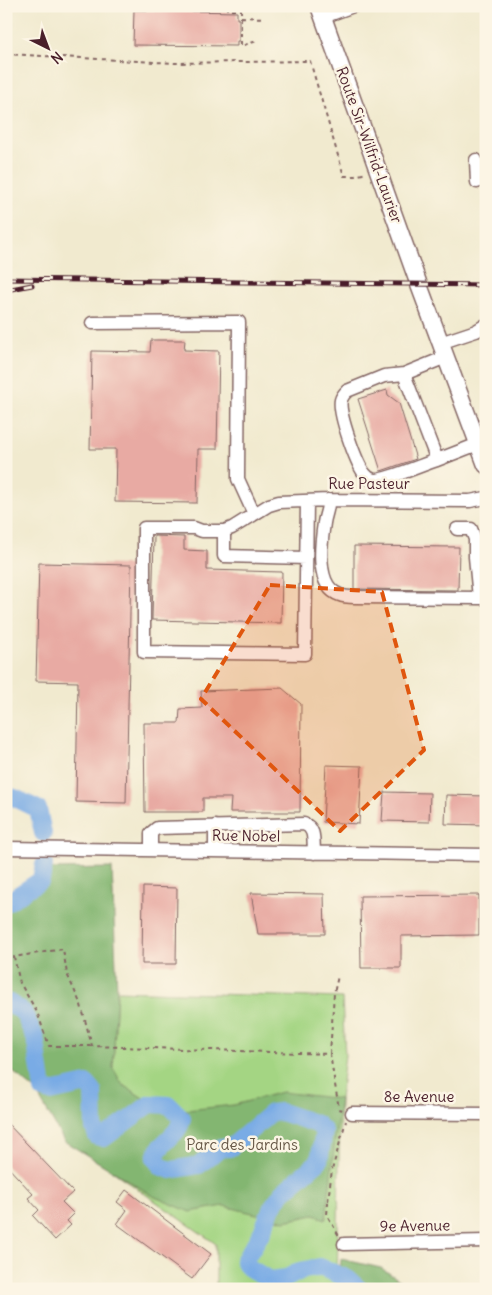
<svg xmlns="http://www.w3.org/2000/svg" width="492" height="1295" font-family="Delius,sans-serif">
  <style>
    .green { fill: #a4d583; stroke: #777a57 }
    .forest { fill: #83b671; stroke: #666a4e }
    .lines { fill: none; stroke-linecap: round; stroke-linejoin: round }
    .river { stroke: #79abe5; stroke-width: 18 }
    .building { fill: #e8aaa3 }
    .minor-casing { stroke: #846664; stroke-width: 15 }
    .major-casing { stroke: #846664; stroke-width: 19 }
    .path { stroke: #846664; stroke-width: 2; stroke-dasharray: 4 4; stroke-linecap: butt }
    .minor { stroke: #fff; stroke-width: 12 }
    .major { stroke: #fff; stroke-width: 16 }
    .rail-casing { stroke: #4a1f2b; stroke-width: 5 }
    .rail { stroke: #fcf5e5; stroke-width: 3; stroke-dasharray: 9; stroke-linecap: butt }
    .marked { fill: #e0560e; fill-opacity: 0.2; stroke: #e0560e; stroke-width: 4; stroke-dasharray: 10 6; stroke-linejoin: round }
    .labels { text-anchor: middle; stroke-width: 5; stroke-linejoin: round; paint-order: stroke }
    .street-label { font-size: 15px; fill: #4a1f2b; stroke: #fcf5e5 }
    .park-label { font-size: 15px; fill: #655645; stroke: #fcf5e5 }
  </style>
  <rect width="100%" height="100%" fill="#fcf5e5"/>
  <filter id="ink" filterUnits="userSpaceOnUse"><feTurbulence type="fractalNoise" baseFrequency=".02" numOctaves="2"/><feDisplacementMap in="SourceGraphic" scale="10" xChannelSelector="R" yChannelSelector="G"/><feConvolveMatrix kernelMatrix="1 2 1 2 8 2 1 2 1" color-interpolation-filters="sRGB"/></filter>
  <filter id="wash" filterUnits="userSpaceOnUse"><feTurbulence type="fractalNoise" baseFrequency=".0096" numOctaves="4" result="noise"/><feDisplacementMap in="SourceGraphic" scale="20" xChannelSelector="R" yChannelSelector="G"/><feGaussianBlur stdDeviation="1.12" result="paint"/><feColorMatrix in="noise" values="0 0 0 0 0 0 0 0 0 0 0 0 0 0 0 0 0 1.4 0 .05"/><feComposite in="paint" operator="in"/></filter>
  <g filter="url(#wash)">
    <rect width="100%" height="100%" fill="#f1eacf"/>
    <path class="green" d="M117 991 342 998 345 1055 340 1099 337 1289H216V1244L111 1170 114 1043Z"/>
    <path class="forest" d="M112 868 117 991 113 1068 122 1084 149 1102 187 1110 234 1105 282 1092 340 1099 326 1219 314 1215 285 1221 224 1206 190 1212 155 1197 64 1141 35 1090 6 1066V908L48 869Z
      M341 1259 381 1268 413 1289H339Z"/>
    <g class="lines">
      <path class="river" d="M6 796 15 798 38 809 43 833
        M6 903 41 880 44 865
        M6 1004 10 1003 23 1012 35 1037 43 1090 51 1092 87 1084 93 1091 94 1128 97 1136 104 1138 150 1104 169 1105 182 1118C179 1137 159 1141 155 1158L162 1167 171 1170 199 1165 221 1147 230 1148 271 1113 281 1112 317 1124 324 1131 319 1161 283 1192 272 1207 262 1232 244 1261 248 1267 269 1280 287 1278 300 1271 320 1267 348 1279 359 1289"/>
    </g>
    <g id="blocks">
      <path class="building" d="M134 10 237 12V19H239V41H237V46L133 45Z
        M151 340H185L184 350 219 351 217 449H198L197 503 115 502 116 449H90L92 351 150 352Z
        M387 390 388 395 399 403 416 459 381 471 358 399Z
        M154 536 184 537V550L207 551V570L282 572 281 623 152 620Z
        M354 546 459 547 458 590 354 589Z
        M39 563 131 565 126 803 76 802 78 682 36 681Z
        M282 688 301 704 300 812H230L231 798H203V812H145L144 723H179L180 709 202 708 201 691Z
        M326 765 362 766 359 824 323 822Z
        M384 792 430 793 429 822 382 821Z
        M446 795 486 796V825L445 824Z
        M143 887 177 888 176 964H142Z
        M251 893 324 894 325 934H258Z
        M479 895V935L401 936V968H361L360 896Z
        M6 1122 73 1192 62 1202 74 1214 67 1221 71 1225 55 1240 33 1216 39 1210 28 1198 33 1194 6 1165Z
        M126 1190 211 1254 192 1279 117 1224 127 1210 117 1202Z"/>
    </g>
  </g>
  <g filter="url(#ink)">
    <use href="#blocks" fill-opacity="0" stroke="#846664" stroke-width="1"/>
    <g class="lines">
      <g class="minor-casing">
        <path id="minor" d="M323 17 353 6
          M476 160 477 182
          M92 323 239 322 238 479 254 514
          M440 343 476 331 486 325
          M446 357 404 374 437 460 478 444
          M404 374 384 376 347 391C344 394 342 396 341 400 338 413 356 462 364 473 367 477 370 479 374 480 385 481 424 464 437 460
          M328 500C329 508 325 515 324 523 321 543 315 587 340 595 344 597 350 597 355 597L479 598
          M457 529H471L475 539V557L479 598H486
          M224 531 232 528 269 505 279 502 328 500 470 501 486 498
          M306 558 224 556V531H202L194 528H144V652L305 654 307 501
          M6 848 486 855
          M151 850V833L157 828 304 824C316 828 313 842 314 853
          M215 851V826
          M352 1113 486 1114
          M344 1244 486 1241"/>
      </g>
      <g class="major-casing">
        <path id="major" d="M319 6 419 285 486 465"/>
      </g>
      <path class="path" d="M228 6V10H241V46L257 41
        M241 17 264 18
        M6 54 174 63 310 61 344 176H355L366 173
        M92 1046H49L37 1012 20 983 14 957 63 949 67 974 81 1005 92 1046 330 1054 339 1109 343 1110
        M330 1054 334 993 338 976
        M328 1201 332 1170 346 1121
        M328 1202 327 1215 339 1236"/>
      <use href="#minor" class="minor"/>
      <use href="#major" class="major"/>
      <g class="rail-casing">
        <path id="rail" d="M6 279 486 285
          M6 290 32 285"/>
      </g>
      <use href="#rail" class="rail"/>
    </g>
  </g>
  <path class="marked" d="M270 585 382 592 424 750 340 831 201 699Z"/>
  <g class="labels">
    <g class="street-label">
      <text transform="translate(369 145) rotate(70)" y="5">Route Sir-Wilfrid-Laurier</text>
      <text x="369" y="489">Rue Pasteur</text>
      <text transform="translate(246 836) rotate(1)" y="5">Rue Nobel</text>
      <text x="419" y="1102">8e Avenue</text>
      <text transform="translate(415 1226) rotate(-1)" y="5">9e Avenue</text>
    </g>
    <g class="park-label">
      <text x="242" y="1150">Parc des Jardins</text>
    </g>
  </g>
  <rect width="492" height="1295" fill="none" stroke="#fcf5e5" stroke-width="25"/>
  <g transform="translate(48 48) rotate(138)" stroke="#fcf5e5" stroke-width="4" paint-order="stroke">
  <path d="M0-4L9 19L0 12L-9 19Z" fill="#4a1f2b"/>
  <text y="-8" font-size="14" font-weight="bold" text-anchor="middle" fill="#4a1f2b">N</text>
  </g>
</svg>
